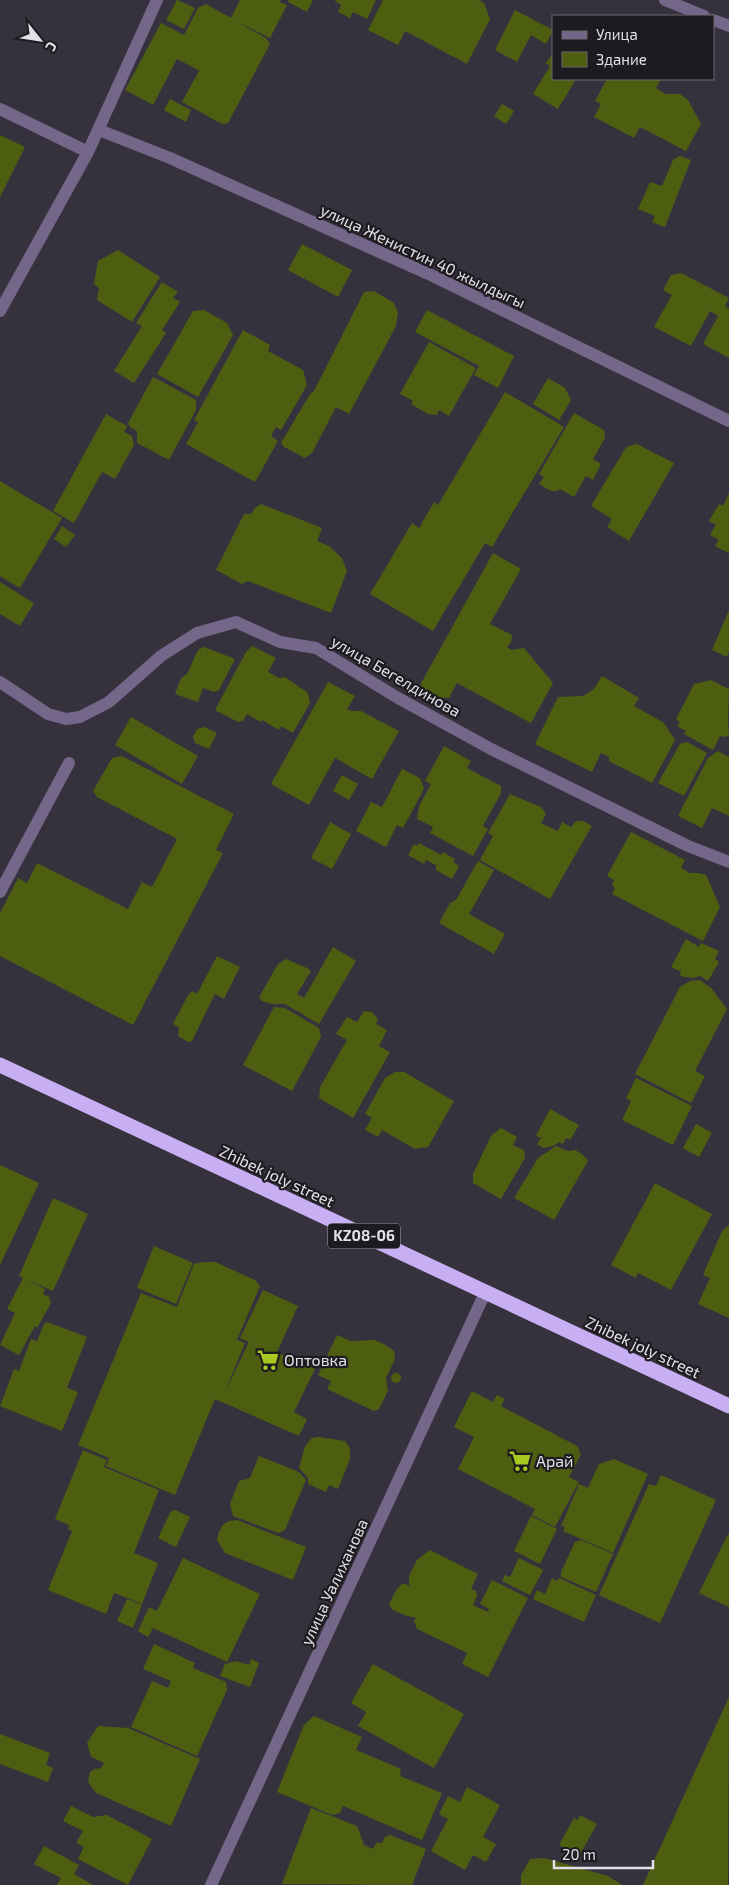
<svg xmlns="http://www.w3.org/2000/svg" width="729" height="1885" font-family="'Exo 2',sans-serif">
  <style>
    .building { fill: #4e5e11 }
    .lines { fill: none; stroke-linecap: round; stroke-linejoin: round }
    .lane { stroke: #74678a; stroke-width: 12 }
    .street { stroke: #74678a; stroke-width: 12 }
    .highway { stroke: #c8aef3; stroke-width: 15 }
    .labels { text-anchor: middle; stroke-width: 4.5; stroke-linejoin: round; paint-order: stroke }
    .shield { fill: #1d1b20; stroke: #a7a4ab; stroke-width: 1 }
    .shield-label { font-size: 15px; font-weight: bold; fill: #e2dfe6 }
    .street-label { font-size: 16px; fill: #e2dfe6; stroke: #1d1b20 }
    .poi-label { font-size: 16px; fill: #e2dfe6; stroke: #1d1b20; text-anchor: start }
  </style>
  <rect width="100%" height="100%" fill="#36323d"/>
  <path class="building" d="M177 0 195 8 184 29 166 20Z
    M240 0H281L279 2 287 5 270 38 234 20 266 38 270 44 228 123 222 124 182 102 199 71 204 73 177 59 153 105 125 90 161 23 184 35 198 8 206 4 231 18Z
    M289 0H313L307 12 288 2Z
    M335 0H376L367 19 353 12 350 18 338 12 341 5 335 1Z
    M383 0H478L484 3 490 19 467 64 405 31 398 45 368 30Z
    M515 10 553 30 546 44 531 35 517 62 495 50Z
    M553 53V79H576L558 109 533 94 550 66 546 63Z
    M607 79H661L656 88 666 94H680L688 100 701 124 686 151 640 127 634 138 594 117 601 104 595 101Z
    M170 99 191 110 186 122 164 110Z
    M502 104 514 111 506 124 494 116Z
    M0 135 25 147 0 197Z
    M680 156 691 160 665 227 652 222 655 216 638 209 650 182 662 186 673 160Z
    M302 244 352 270 338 297 288 270Z
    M118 250 160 277 132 322 97 300 99 288 94 284 98 261Z
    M681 273 729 298 725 306 729 309V358L703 344 718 316 710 311 691 346 654 327 672 295 663 290 671 275Z
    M162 282 178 292 173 298 180 302 162 330 166 333 134 383 114 371 142 326 136 323Z
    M374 291 394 303 398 312 396 326 349 414 336 407 312 453 305 458 284 447 281 443 310 394 314 391 364 292Z
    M204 310 227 323 233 335 198 397 157 374 193 311Z
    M427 310 514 356 498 388 474 375 479 366 415 332Z
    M243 330 270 345 268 351 303 370 307 385 281 430 276 427 271 436 278 441 255 482 186 444 198 422 194 420Z
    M429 342 476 368 449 416 439 410 437 415 428 414 411 404 413 401 400 394Z
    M153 377 196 400V410L169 460 137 443V431L130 427 128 423Z
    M548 378 565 388 571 400 559 420 533 404Z
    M505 392 564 427 492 547 485 543 433 631 370 594 412 523 419 528 434 502 438 505Z
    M574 413 604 430 605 438 593 459 601 464 593 480 586 476 574 497 560 489 557 491H551L539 484 544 477 539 474Z
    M106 414 127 426 124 432 132 436 134 445 115 479 102 472 74 523 53 511Z
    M637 444 674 463 629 541 607 527 612 519 591 506 626 447Z
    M0 481 62 518 20 588 0 576Z
    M729 493V553L715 546 719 540 710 535 716 525 709 521 719 504 723 506Z
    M261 504 322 528 317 541 329 546 342 558 347 571 331 613 248 581 242 584 216 570 244 514H251L255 508Z
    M62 526 75 535 66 547 54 539Z
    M493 553 521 569 490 624 512 635 511 642 507 647 511 650 524 648 553 683 531 723 457 683 449 698H440L419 687Z
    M0 582 34 603 20 626 0 614Z
    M729 610V652L727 657 712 650Z
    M252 646 276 658 268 672 279 678 285 677 308 693 310 703 293 733 281 726 279 730 262 720 261 722 247 714 243 721 238 722 215 710 246 652Z
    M204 647 235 659 219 690 214 692 203 688 198 702 175 694 181 678 187 674 198 650Z
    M602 676 639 698 634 706 664 723 675 740 652 783 609 761V757L601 753 592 772 535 744 558 697 583 696 594 689Z
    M711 680 729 689 728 721 729 735 726 737 720 736 713 750 684 734 686 731 677 726 680 722 676 719 694 684Z
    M328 682 355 696 347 709 352 711H361L399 731 372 779 335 758 309 805 271 784Z
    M131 717 198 756 182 784 115 745Z
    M204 727 217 733 209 749 195 743 193 737 197 729Z
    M687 742 707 753 684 796 658 783 680 744Z
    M444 746 471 761 467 768 501 786V793L483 826 488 829 473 856 430 833 433 827 417 819 419 806 431 784 425 781Z
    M718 751 729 757V816L712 808 702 828 678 816 708 758Z
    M122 756 234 814 216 850 223 853 133 1025 0 956V913L18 878 27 883 37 863 128 909 142 882 152 887 177 839 97 797 93 791 112 758Z
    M402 769 420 778 424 789 403 828 397 825 386 847 356 831 371 802 382 807Z
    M342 775 358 784 349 800 333 791Z
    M510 794 541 807 546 814 541 823 558 831 562 822 571 827 576 821H583L592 826 550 899 480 860 493 836 488 833Z
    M330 822 351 834 332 869 311 858Z
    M631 832 685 860 681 868 690 873H698L706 875 720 907 703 941 612 894 615 888 612 885 614 880 607 876Z
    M419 843 441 855 443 852 455 859 453 862 459 866 452 879 436 870V865L426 860 424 864 408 855 414 844 417 846Z
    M478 861 494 870 469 914 505 934 494 954 439 923 450 903 456 900Z
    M686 939 699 947 701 943 719 951 715 959 719 962 708 981 700 976 693 978 680 976 681 972 671 967Z
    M333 947 356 961 319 1024 285 1004H272L262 1001 259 997 278 964 286 959 307 968 311 971 297 994 304 998Z
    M217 956 240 967 224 999 215 994 192 1041 188 1042 178 1036 179 1027 173 1024 188 995 192 991 197 994Z
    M700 980 711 988 727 1009 695 1071 705 1076 691 1103 635 1074 680 987 690 981Z
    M274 1007 285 1008 319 1028 321 1037 292 1091 243 1065Z
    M364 1011 372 1012 378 1019 376 1024 387 1030 379 1046 390 1052 353 1118 319 1098 320 1087 347 1040 336 1034 347 1017 357 1022Z
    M395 1072H404L454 1101 428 1147 415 1149 382 1130 378 1137 365 1130 372 1118 365 1114 385 1078Z
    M636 1078 692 1106 673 1145 622 1120 631 1101 626 1098Z
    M550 1109 579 1125 570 1140 566 1138 563 1144 559 1142 553 1146 544 1148 537 1144 541 1138 536 1136Z
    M696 1124 712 1133 699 1157 683 1148Z
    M501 1128 517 1137 513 1145 524 1150 525 1158 501 1199 473 1183V1174L491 1136Z
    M556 1146 568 1151 575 1150 582 1154 588 1161 554 1220 514 1198 538 1158Z
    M0 1165 39 1183 0 1265Z
    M655 1183 712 1214 671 1290 638 1273 636 1278 611 1265Z
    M53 1198 88 1214 53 1291 26 1279 45 1289 43 1294 49 1297 51 1303 37 1328 35 1326 19 1355 0 1345 15 1313 7 1309 23 1278 19 1276Z
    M729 1225V1318L698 1304 710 1278 703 1275 722 1231Z
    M154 1246 193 1263 176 1304 137 1288Z
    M203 1262H215L255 1280 260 1286 237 1340 245 1343 224 1394 249 1342 240 1338 263 1290 298 1306 277 1352 315 1369 294 1412 307 1419 299 1436 215 1399 175 1495 106 1466 109 1458 78 1445 141 1293 177 1307 194 1264Z
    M47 1322 87 1337 67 1388 78 1392 62 1431 0 1406 14 1369 19 1371 31 1339 37 1341 44 1324Z
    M337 1335 351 1341 374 1340 384 1344 394 1351 395 1359 386 1378 388 1391 379 1409 374 1411 327 1389 331 1381 318 1375Z
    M391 1378a5 5 0 1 1 10 0a5 5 0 1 1-10 0Z
    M472 1391 493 1402 497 1395 505 1399 501 1406 577 1446 581 1454 569 1477 579 1482 555 1527 532 1515 535 1509 458 1469 474 1437 454 1427Z
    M319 1437 345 1441 350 1448V1459L338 1489 329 1485 326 1492 308 1484V1478L299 1468 305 1446 312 1438Z
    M83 1450 107 1460 104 1467 159 1490 134 1553 158 1563 142 1604 114 1593 106 1614 48 1590 72 1531 68 1529 69 1525 55 1519Z
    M259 1456 299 1472 306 1480 285 1530 278 1533 233 1516 230 1504 239 1481 250 1478Z
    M614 1459 648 1474 613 1553 563 1531 565 1527 561 1526 579 1484 588 1488 599 1464Z
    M661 1475 716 1500 660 1623 599 1595 649 1484 656 1486Z
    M175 1510 190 1517 176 1547 158 1538 171 1511Z
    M531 1516 557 1529 540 1564 514 1551Z
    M237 1520 306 1547 293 1580 225 1553 217 1540 219 1532 223 1525 229 1521Z
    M728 1534H729V1607L699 1593Z
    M581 1540 613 1554 596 1592 561 1577V1572L575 1542Z
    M430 1550 478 1574 471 1589 476 1591 477 1596 473 1605 488 1612 489 1609 480 1604 492 1580 528 1598 488 1677 462 1664 467 1653 417 1629 414 1621 416 1618 404 1615 393 1610 389 1605 396 1590 403 1583 409 1586V1576L417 1560Z
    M183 1558 260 1594 227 1662 153 1628 148 1637 138 1631 149 1607 157 1611Z
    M519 1558 543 1570 530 1595 502 1581 505 1575 510 1577Z
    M552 1578 557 1581 559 1578 596 1595 584 1622 533 1599 537 1590 545 1594Z
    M127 1599 142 1605 133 1628 117 1621Z
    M154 1644 195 1663 193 1668 226 1682 227 1690 197 1756 131 1727 152 1681 168 1688 171 1681 143 1669Z
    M251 1659 259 1663 250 1687 220 1676 225 1664 236 1661 249 1665Z
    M373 1664 464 1714 434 1768 358 1726 366 1712 351 1703Z
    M729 1697 728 1885H643Z
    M314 1716 362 1737 356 1750 401 1769 400 1776 442 1793 422 1840 343 1806 340 1813 332 1815 277 1792 304 1725Z
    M98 1726 128 1728 200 1759 171 1826 96 1793 88 1782 90 1772 95 1769 101 1768 104 1763 91 1757 87 1743Z
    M0 1734 50 1753 46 1765 53 1768 48 1782 0 1764Z
    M467 1787 500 1805 483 1837 496 1844 486 1862 473 1855 465 1870 431 1851 448 1819 439 1814 448 1796 460 1802Z
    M71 1806 93 1817 107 1815 152 1839 128 1885 78 1859 84 1847 76 1843 83 1831 63 1821Z
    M311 1808 357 1826 364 1845 373 1849 376 1843H382L385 1837 390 1835 426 1849 412 1885 282 1884Z
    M580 1815 597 1824 579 1856 559 1845 574 1818 578 1820Z
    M44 1846 79 1865 74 1874 93 1885H57L61 1878 34 1864Z
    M544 1858 608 1876 622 1885H521V1875L530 1859Z"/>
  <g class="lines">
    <path class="lane" d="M0 892 69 763"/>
    <path class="street" d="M665 0 704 16
      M713 20 729 26
      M0 109 88 152
      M99 130 170 158 433 276 729 421
      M0 311 88 152 157 0
      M0 682 48 714 66 719 80 717 109 702 161 656 197 633 236 622 280 642 316 648 398 698 493 750 688 846 729 862
      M211 1885 485 1293"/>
    <path class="highway" d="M0 1065 729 1406"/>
  </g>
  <defs>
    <g id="supermarket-bare" transform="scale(1.725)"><path d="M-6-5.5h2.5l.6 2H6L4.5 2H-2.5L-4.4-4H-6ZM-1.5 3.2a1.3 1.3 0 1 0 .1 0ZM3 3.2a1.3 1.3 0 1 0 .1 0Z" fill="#a7c81f" stroke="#1d1b20" stroke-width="2.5" paint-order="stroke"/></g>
  </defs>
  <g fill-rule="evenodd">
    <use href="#supermarket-bare" x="268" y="1360"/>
    <use href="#supermarket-bare" x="520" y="1461"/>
  </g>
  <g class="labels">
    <rect class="shield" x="328" y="1223.5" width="72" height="25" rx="4"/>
    <g class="shield-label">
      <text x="364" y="1241">KZ08-06</text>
    </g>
    <g class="street-label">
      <text transform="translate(423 256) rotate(25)" y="6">улица Женистин 40 жылдыгы</text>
      <text transform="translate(396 676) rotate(30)" y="6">улица Бегелдинова</text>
      <text transform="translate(277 1176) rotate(25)" y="6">Zhibek joly street</text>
      <text transform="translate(643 1347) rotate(25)" y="6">Zhibek joly street</text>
      <text transform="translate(334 1582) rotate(-65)" y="6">улица Уалиханова</text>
    </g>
    <g class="poi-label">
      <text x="284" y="1366">Оптовка</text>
      <text x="536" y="1467">Арай</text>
    </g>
  </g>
  <rect x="552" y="15" width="162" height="65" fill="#1d1b20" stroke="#6c696f"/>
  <rect x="562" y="31" width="25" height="8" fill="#74678a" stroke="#6c696f"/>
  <text x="596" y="40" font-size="15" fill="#e2dfe6">Улица</text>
  <rect x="562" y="52" width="25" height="15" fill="#4e5e11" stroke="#6c696f"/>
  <text x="596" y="65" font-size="15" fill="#e2dfe6">Здание</text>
  <g transform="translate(40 40) rotate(120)" stroke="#1d1b20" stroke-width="4" paint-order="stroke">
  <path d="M0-4L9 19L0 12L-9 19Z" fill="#e2dfe6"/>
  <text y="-8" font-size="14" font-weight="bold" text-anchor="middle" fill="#e2dfe6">С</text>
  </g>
  <path d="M554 1860v8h99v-8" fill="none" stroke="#e2dfe6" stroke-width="2.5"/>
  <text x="562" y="1860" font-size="15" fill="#e2dfe6" stroke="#1d1b20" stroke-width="4" paint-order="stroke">20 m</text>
</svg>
